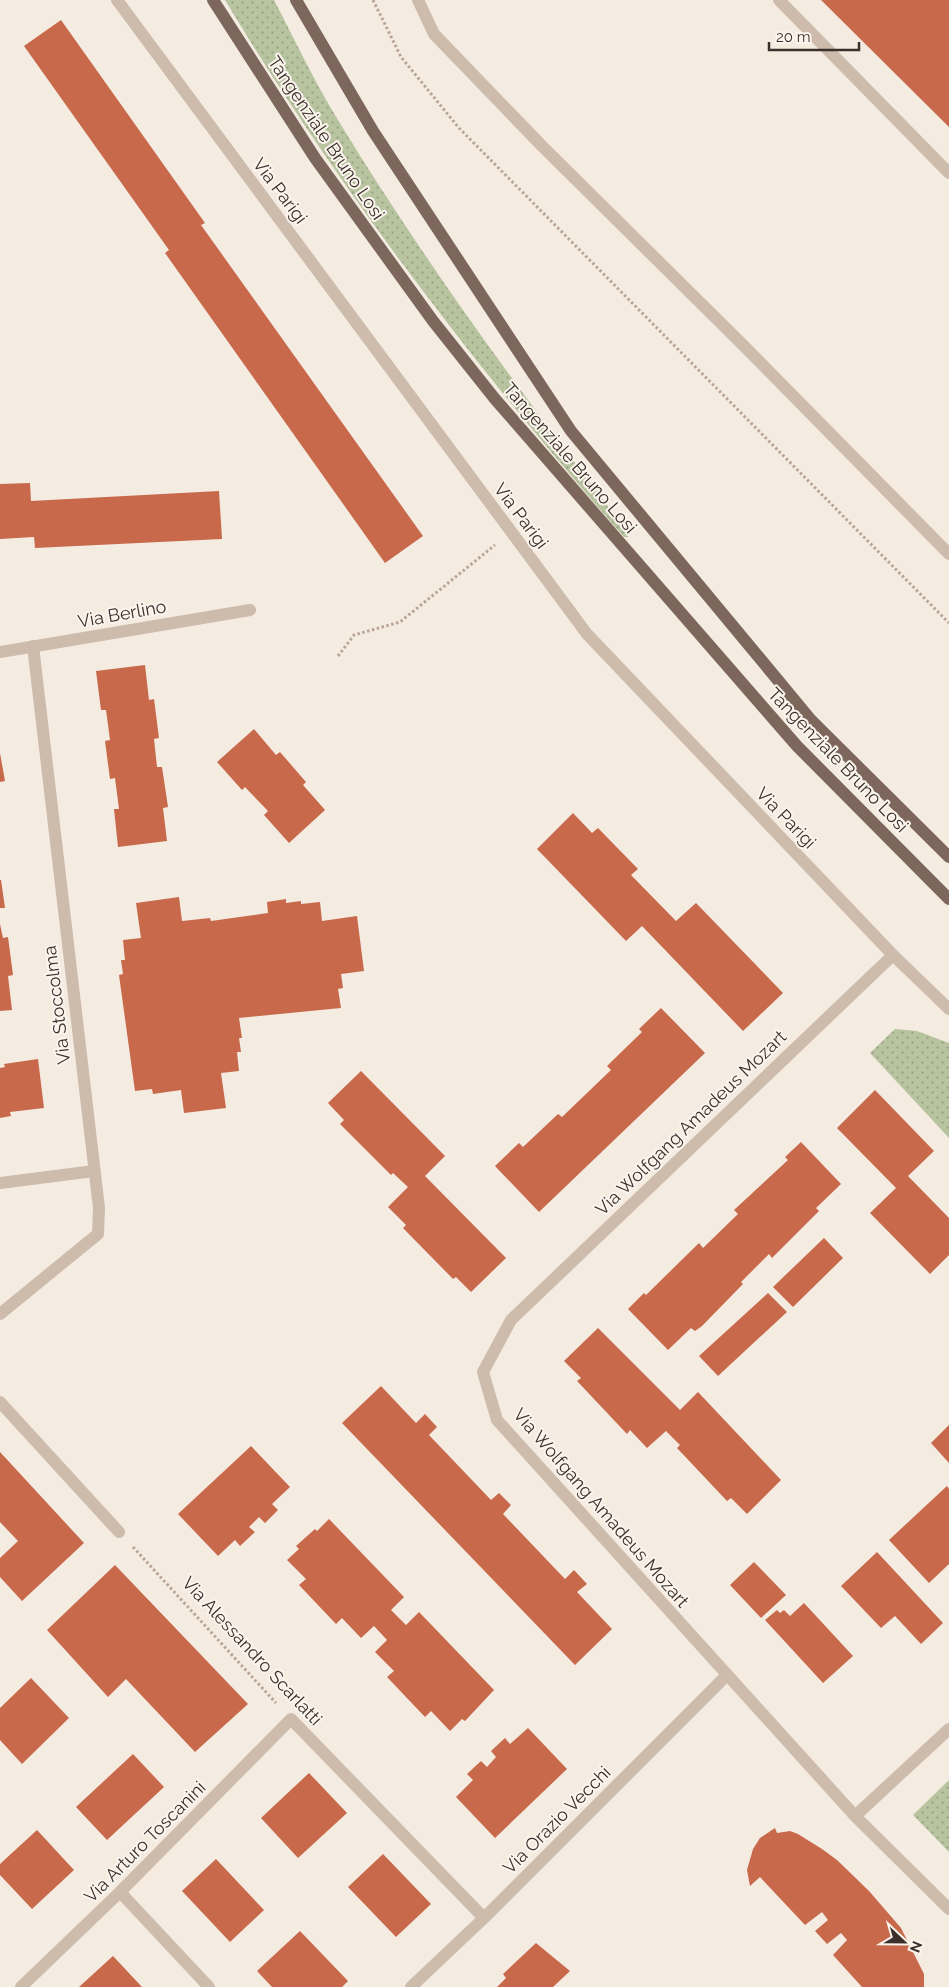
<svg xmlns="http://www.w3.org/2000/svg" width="949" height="1987" font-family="Raleway,sans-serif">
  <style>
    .grass { fill: url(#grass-dots) }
    .building { fill: #c8694b }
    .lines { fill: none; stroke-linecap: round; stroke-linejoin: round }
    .path { stroke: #b9a596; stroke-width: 3; stroke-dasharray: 2.5 2.5; stroke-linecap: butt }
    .minor { stroke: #cdbbac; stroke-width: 12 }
    .major { stroke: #7d675c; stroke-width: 12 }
    .labels { text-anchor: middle; stroke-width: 4; stroke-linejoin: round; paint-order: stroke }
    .street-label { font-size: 18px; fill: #3b302b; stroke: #fbf5ee }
  </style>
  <defs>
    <pattern id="grass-dots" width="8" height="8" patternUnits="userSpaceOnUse" patternTransform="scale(1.25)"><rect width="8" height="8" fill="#b8c4a0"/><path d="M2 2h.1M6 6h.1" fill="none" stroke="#97a083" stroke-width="1.8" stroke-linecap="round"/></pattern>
  </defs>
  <rect width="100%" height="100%" fill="#f4ebe1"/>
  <path class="grass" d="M225 0H274C295 40 314 81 338 120 425 263 525 399 627 531L628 537H624C479 372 338 188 225 0Z
    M895 1029 917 1031 949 1043V1138L870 1053Z
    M949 1780V1852L913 1815Z"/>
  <path class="building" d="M821 0H949V127Z
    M61 20 205 223 201 225 423 536 385 563 165 253 169 250 24 46Z
    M30 483 31 501 219 491 222 539 35 548 34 537 0 539V484Z
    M145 665 149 700 154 699 159 738 154 739 157 767H162L168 807 163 808 167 841 118 847 114 809H119L115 778 110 779 105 741 110 740 106 710H101L96 671Z
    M254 729 276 755 280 752 306 782 303 785 325 810 289 843 264 815 268 811 245 787 242 790 217 762Z
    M0 753 5 781 0 782Z
    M573 813 592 833 598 828 638 869 631 875 676 921 696 903 783 993 743 1031 642 926 626 941 537 849Z
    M0 880H1L5 908H0Z
    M179 897 182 921 210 918 211 921 268 913 267 902 286 899V903L301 901V904L320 902 322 921 357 916 364 971 341 974 343 988 338 989 341 1008 239 1018 242 1038H239L241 1052H237L239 1071 221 1073 226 1108 184 1113 181 1090 153 1094 152 1089 135 1091 119 975 123 974 121 960H125L123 940 141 938 136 903Z
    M0 924 3 938 8 937 13 975 8 976 12 1010 0 1011Z
    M661 1008 705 1053 539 1212 495 1166 519 1143 523 1147 558 1114 562 1117 611 1070 607 1066 642 1032 639 1029Z
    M38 1059 44 1108 10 1112 11 1116 0 1118V1068L5 1067 4 1064Z
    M361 1071 445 1156 425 1176 506 1258 471 1292 456 1277 453 1279 403 1228 406 1225 388 1207 408 1187 393 1173 391 1175 340 1124 344 1120 328 1103Z
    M875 1090 934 1151 908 1176 949 1218V1255L930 1274 870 1213 896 1188 837 1128Z
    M801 1142 841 1184 816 1208 819 1211 772 1258 769 1254 741 1282 743 1284 702 1326 695 1331 691 1328 668 1350 628 1309 644 1293 646 1295 699 1243 703 1248 738 1214 734 1210 788 1160 785 1157Z
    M824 1238 843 1258 793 1307 773 1287Z
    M768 1293 787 1312 718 1376 699 1356Z
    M598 1328 680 1410 698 1392 781 1480 747 1514 731 1498 727 1501 677 1448 680 1445 666 1431 647 1448 630 1430 627 1434 577 1381 581 1378 564 1361Z
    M381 1386 416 1423 425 1414 437 1427 429 1435 491 1500 499 1493 511 1505 503 1514 565 1579 574 1570 587 1584 577 1592 612 1629 575 1665 342 1423Z
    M949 1425V1463L931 1443Z
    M251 1446 290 1487 272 1504 278 1510 265 1523 259 1517 249 1527 255 1532 240 1546 235 1540 218 1556 178 1514Z
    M0 1452 84 1543 22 1601 0 1577V1558L18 1541 0 1522Z
    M947 1486 949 1489V1564L929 1583 889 1540Z
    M329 1519 404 1597 391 1610 406 1625 419 1612 494 1690 465 1721 462 1719 450 1731 431 1711 425 1717 387 1677 394 1671 375 1652 387 1640 374 1626 361 1638 342 1618 336 1624 299 1585 306 1579 287 1560 299 1549 296 1546 315 1529 317 1531Z
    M877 1552 943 1623 921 1644 895 1616 881 1628 841 1586Z
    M754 1562 786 1595 761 1618 730 1585Z
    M115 1565 248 1704 195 1752 126 1679 108 1697 47 1630Z
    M804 1603 853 1656 823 1683 765 1620 777 1610 780 1613 784 1610 790 1616Z
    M31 1678 69 1718 22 1764 0 1740V1708Z
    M528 1728 567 1769 495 1838 456 1797 473 1780 467 1774 481 1761 487 1767 496 1757 491 1751 505 1738 510 1744Z
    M133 1754 164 1787 107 1840 76 1807Z
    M309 1773 347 1813 298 1858 261 1818Z
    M775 1828 777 1833 790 1831 798 1834 822 1849 837 1860 869 1891 901 1928 924 1974V1987H862L833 1955 847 1940 841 1933 827 1944 815 1931 828 1920 822 1912 805 1925 760 1877 750 1886 747 1870 753 1849 760 1838Z
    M37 1830 74 1870 32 1909 0 1875V1864Z
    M383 1854 431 1904 396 1937 348 1887Z
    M216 1859 264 1910 230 1942 182 1891Z
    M300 1931 348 1981 342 1987H272L257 1971Z
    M536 1943 570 1971 553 1987H497L506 1978 503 1974Z
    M113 1956 142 1987H79Z"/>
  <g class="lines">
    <path class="path" d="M373 0 401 57 459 128 949 623
      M338 656 354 635 400 622 495 545
      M133 1547 276 1703"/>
    <path class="minor" d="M117 0 587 634 893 955 949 1009
      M418 0 434 34 542 146 744 346 949 554
      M779 0 949 173
      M0 652 250 610
      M893 955 511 1320 483 1372 497 1420 855 1816 949 1909
      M0 1183 94 1171
      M0 1314 98 1234 99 1208 33 646
      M0 1402 119 1532
      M855 1816 949 1729
      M120 1892 209 1987
      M21 1987 120 1892 291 1719 484 1918
      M411 1987 484 1918 726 1676"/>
    <path class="major" d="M213 0 315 158 433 321 495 399 797 746 949 899
      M296 0 373 131 571 431 811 720 949 857"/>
  </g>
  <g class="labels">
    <g class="street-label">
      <text transform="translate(326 138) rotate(56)" y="6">Tangenziale Bruno Losi</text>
      <text transform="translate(280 191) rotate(53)" y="6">Via Parigi</text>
      <text transform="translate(570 458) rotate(49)" y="6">Tangenziale Bruno Losi</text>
      <text transform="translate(521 516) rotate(53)" y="6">Via Parigi</text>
      <text transform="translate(122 614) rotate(-10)" y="6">Via Berlino</text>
      <text transform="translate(838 760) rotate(46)" y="6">Tangenziale Bruno Losi</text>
      <text transform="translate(786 818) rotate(46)" y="6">Via Parigi</text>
      <text transform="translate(57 1005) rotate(-97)" y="6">Via Stoccolma</text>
      <text transform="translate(691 1123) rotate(-44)" y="6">Via Wolfgang Amadeus Mozart</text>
      <text transform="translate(601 1508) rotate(49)" y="6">Via Wolfgang Amadeus Mozart</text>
      <text transform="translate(252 1651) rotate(47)" y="6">Via Alessandro Scarlatti</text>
      <text transform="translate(557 1820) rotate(-45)" y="6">Via Orazio Vecchi</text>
      <text transform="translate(145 1842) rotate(-45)" y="6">Via Arturo Toscanini</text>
    </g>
  </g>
  <g transform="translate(904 1942) rotate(112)" stroke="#fbf5ee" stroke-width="4" paint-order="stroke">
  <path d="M0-4L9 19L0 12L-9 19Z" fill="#3b302b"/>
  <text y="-8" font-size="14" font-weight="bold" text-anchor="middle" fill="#3b302b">N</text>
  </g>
  <path d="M769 42v8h90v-8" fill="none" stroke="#3b302b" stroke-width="2.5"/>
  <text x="776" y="42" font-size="15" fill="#3b302b" stroke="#fbf5ee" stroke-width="4" paint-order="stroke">20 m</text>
</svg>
